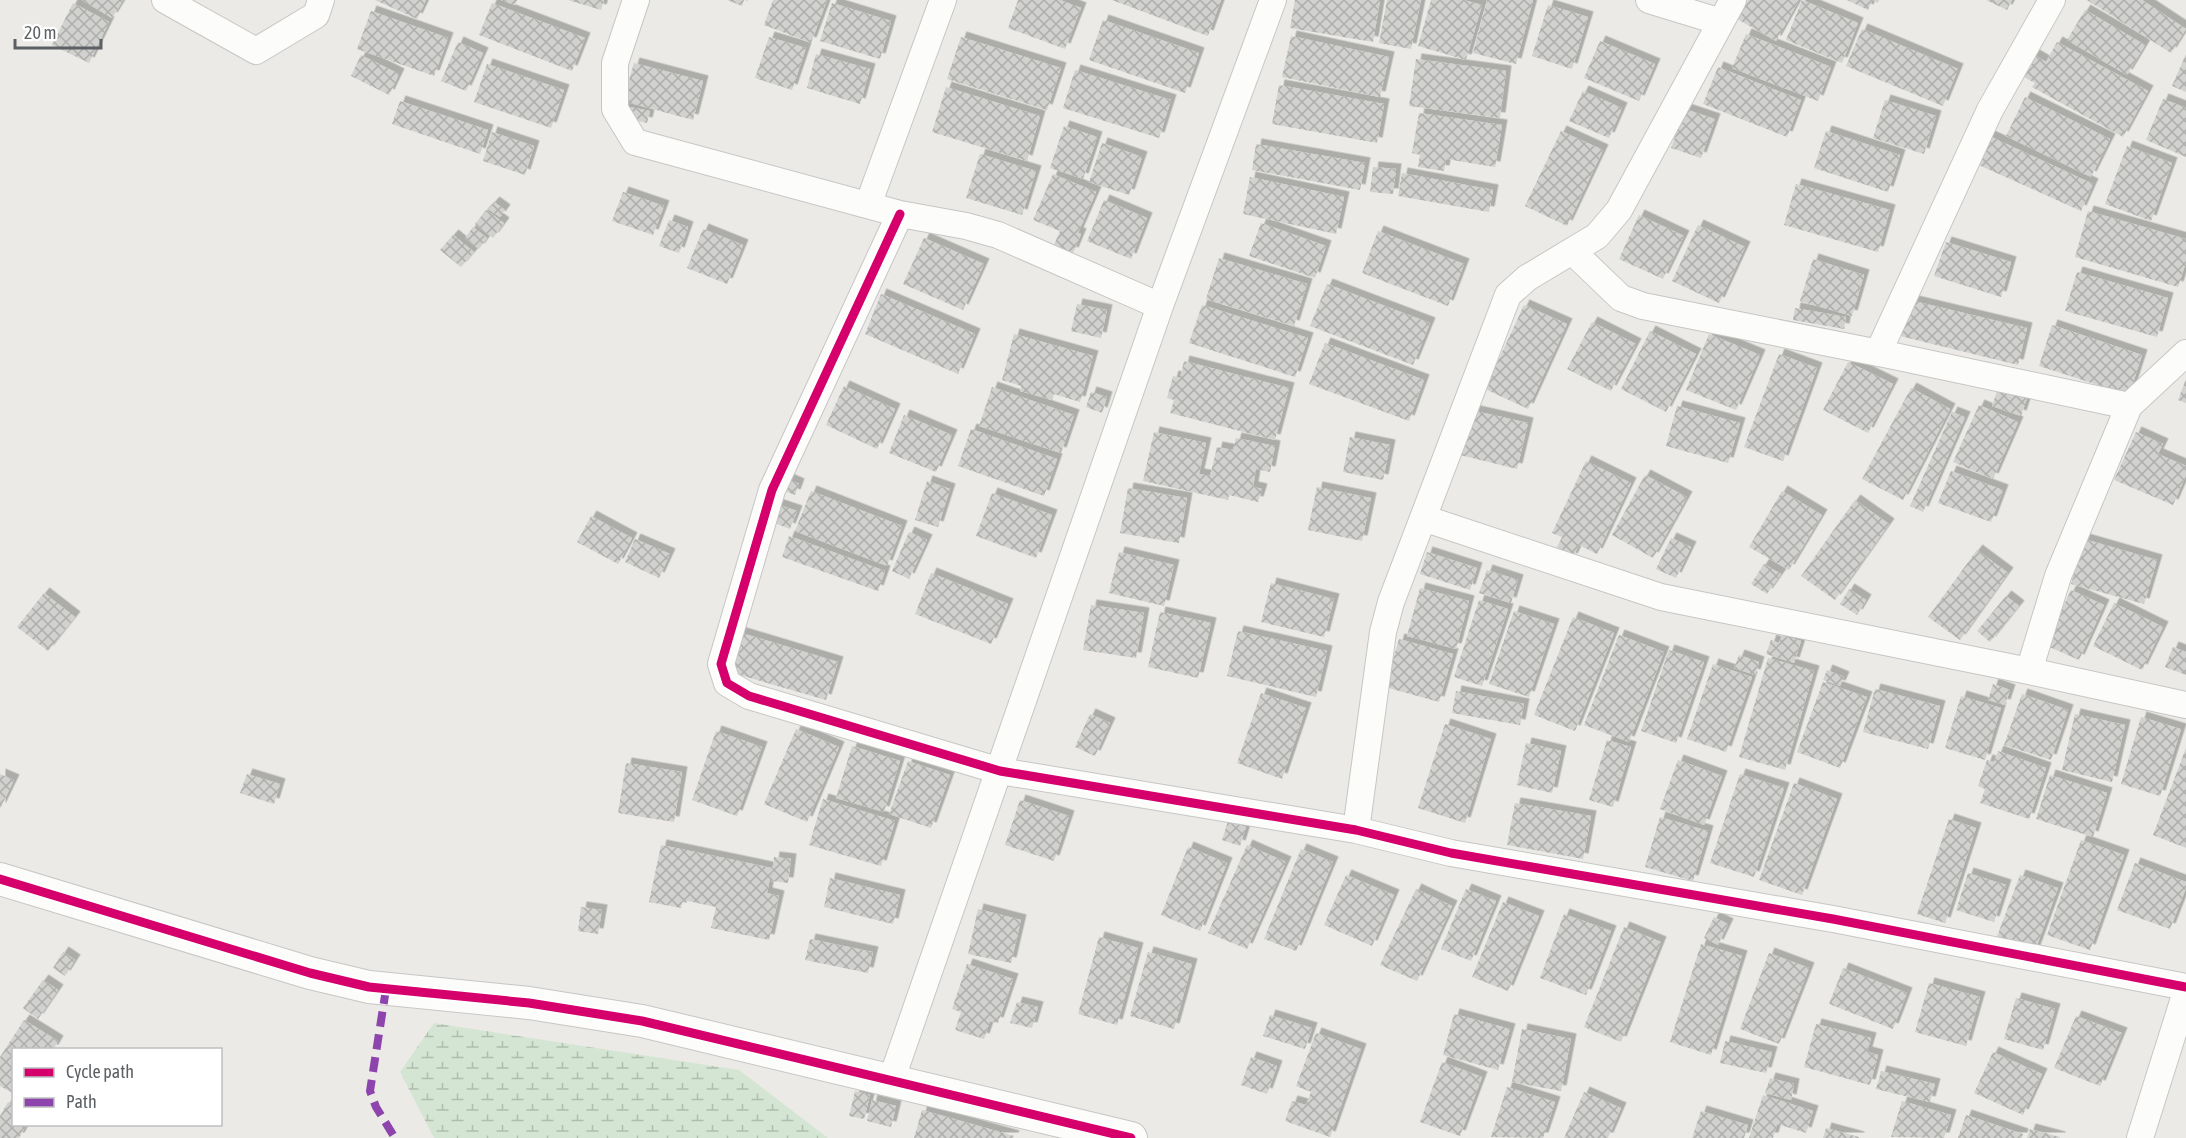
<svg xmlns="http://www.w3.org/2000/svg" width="2186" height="1138" font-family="'Asap Condensed',sans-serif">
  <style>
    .wetland { fill: url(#wetland-marsh) }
    .building { fill: url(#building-cross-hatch); filter: url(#shadow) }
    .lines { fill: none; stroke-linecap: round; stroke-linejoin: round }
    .minor-casing { stroke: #c7c6c6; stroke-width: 28 }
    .tertiary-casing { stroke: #c7c6c6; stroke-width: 34 }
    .minor { stroke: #fcfcfb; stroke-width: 26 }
    .tertiary { stroke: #fcfcfb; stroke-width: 32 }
    .quiet { stroke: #8e44ad; stroke-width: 8; stroke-dasharray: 15 8; stroke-linecap: butt }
    .cycleway-casing { stroke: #fff; stroke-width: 13 }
    .cycleway { stroke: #d6006c; stroke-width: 9 }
  </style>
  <defs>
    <pattern id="wetland-marsh" width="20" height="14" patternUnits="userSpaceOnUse" patternTransform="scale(1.5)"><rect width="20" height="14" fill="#d5e5d3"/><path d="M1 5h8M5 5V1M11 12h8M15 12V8" fill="none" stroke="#b0bdaf"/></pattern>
    <pattern id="building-cross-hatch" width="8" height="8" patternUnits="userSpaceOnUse" patternTransform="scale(1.5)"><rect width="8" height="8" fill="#d1d1cf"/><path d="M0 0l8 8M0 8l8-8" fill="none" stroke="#adadac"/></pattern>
    <filter id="shadow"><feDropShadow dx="5.5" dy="-5.5" stdDeviation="0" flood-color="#0004"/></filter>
  </defs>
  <rect width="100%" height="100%" fill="#ebeae6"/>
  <path class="wetland" d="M434 1023 739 1070 828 1138H434L400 1072Z"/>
  <path class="building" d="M82 0H123L112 18Z
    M375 0H426L417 19Z
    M501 0H517L515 5Z
    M568 0H604L601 10Z
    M727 0H744L742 6Z
    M773 0H827L811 43 764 25Z
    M1018 0H1060L1081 8 1065 49 1008 28Z
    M1112 0H1221L1208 36Z
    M1295 0H1380L1373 42 1290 28Z
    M1387 0H1421L1411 49 1379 43Z
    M1431 0H1463L1482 5 1466 60 1418 46Z
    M1487 0H1533L1516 64 1473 53Z
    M1748 0H1799L1776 41 1737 19Z
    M1802 0 1858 23 1842 63 1786 40Z
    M1847 0H1879L1878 3 1872 0 1868 10Z
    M1986 0H2012L2007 10Z
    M2087 0H2142L2186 29 2171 53Z
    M73 3 109 22 89 63 52 45Z
    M492 3 585 38 572 71 479 35Z
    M832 3 891 21 880 59 820 41Z
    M1548 5 1588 17 1572 69 1532 56Z
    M2085 10 2145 45 2127 75 2067 40Z
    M371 11 448 38 434 76 357 49Z
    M1103 20 1199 53 1185 93 1089 60Z
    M1862 29 1958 69 1943 106 1846 66Z
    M1746 34 1831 67 1818 101 1732 68Z
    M1291 36 1389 57 1380 97 1282 77Z
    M769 37 806 48 792 90 755 78Z
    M961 37 1061 68 1047 110 947 79Z
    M1600 41 1655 64 1639 101 1584 78Z
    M458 42 483 53 466 91 441 81Z
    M2057 42 2148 91 2123 137 2032 87 2035 83 2017 73 2029 52 2046 62Z
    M816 54 870 69 860 104 807 88Z
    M2186 54V92L2172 86Z
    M361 55 399 74 389 95 351 76Z
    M1416 59 1506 71 1500 118 1409 106Z
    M634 63 703 81 693 120 623 101Z
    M487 64 564 90 551 128 474 102Z
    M1718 67 1801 100 1787 137 1703 104Z
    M1075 70 1171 100 1159 138 1063 108Z
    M1279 85 1384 104 1377 143 1272 124Z
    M946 87 1040 116 1027 161 932 132Z
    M1583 91 1622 108 1609 138 1569 121Z
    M2025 97 2110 139 2091 177 2006 136Z
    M2163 99 2186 108V157L2146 140Z
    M1885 100 1936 116 1924 154 1873 138Z
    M400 101 488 130 480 154 392 124Z
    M624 106 650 111 647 123 621 117Z
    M1685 109 1715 119 1701 158 1671 148Z
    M1419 113 1502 125 1495 167 1446 159 1444 171 1418 167 1420 155 1412 153Z
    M1064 126 1097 137 1083 179 1050 168Z
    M1561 131 1603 150 1567 226 1525 206Z
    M1826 131 1900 155 1888 192 1814 168Z
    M492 132 534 146 525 175 483 161Z
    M1985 134 2093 184 2081 211 1972 162Z
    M1102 143 1142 157 1129 195 1089 182Z
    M1256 144 1365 163 1360 190 1252 170Z
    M2127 146 2172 163 2151 221 2105 204Z
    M980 154 1036 171 1022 215 966 198Z
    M1373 167 1396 169 1393 194 1370 192Z
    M1402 173 1493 190 1489 212 1398 196Z
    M1053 174 1096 192 1078 233 1081 234 1073 253 1054 245 1060 231 1033 220Z
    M1250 177 1344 197 1336 234 1243 214Z
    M1796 184 1890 210 1878 252 1784 225Z
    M623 192 664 206 653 235 612 221Z
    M1104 200 1147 218 1131 259 1087 241Z
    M494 202 505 210 500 217 488 209Z
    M486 210 504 223 493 238 475 224Z
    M2088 211 2186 239V262L2178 287 2075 257Z
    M1639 215 1684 236 1663 279 1619 259Z
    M669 220 688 227 679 253 659 246Z
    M1261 223 1326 246 1315 278 1249 256Z
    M1698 225 1745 247 1719 303 1672 281Z
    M473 227 487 238 479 249 465 238Z
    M703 229 743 245 727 284 687 268Z
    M1378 231 1464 264 1448 306 1362 273Z
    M453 235 474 252 461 267 440 250Z
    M924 238 984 264 963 310 903 284Z
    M1946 242 2011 262 2001 297 1934 276Z
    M1219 258 1307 284 1294 326 1206 299Z
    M1813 259 1864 275 1852 316 1800 301Z
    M2077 272 2168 298 2157 337 2065 311Z
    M1327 284 1430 323 1413 365 1310 326Z
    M881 294 975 334 958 374 865 334Z
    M1905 299 2027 328 2018 365 1896 335Z
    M1077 304 1107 310 1101 338 1071 331Z
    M1202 305 1308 338 1295 377 1189 343Z
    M1524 305 1567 324 1528 409 1485 389Z
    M1795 308 1846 317 1844 329 1793 320Z
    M1592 322 1636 344 1611 391 1567 369Z
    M2052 325 2142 355 2129 395 2039 366Z
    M1650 331 1696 354 1666 412 1621 389Z
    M1014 334 1093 356 1080 402 1054 394 1052 400 1020 391 1021 386 1002 380Z
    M1709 334 1760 355 1736 410 1686 390Z
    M1325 343 1424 380 1409 421 1309 384Z
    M1779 354 1817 368 1783 461 1744 447Z
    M1184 361 1289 388 1275 440 1170 413 1174 400 1167 398 1173 376 1180 378Z
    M1848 362 1893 384 1868 433 1823 410Z
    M2186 379V403L2178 400Z
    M844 386 895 409 877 449 826 425Z
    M992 387 1074 415 1061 453 979 426Z
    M1911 388 1950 409 1903 500 1862 479Z
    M1998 388 2027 398 2021 416 1992 406Z
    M1091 392 1107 397 1102 413 1086 407Z
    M1979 405 2018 422 1993 479 1953 462Z
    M1677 406 1740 423 1728 463 1666 446Z
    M1471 410 1528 423 1517 469 1460 455Z
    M1952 412 1965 417 1923 512 1910 506Z
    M904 415 952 435 936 472 889 453Z
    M971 429 1057 459 1044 496 958 466Z
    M1154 432 1206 443 1199 474 1210 476 1217 447 1233 450 1236 438 1275 446 1270 472 1256 469 1253 487 1262 489 1258 502 1229 495 1228 500 1143 481Z
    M2136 432 2163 444 2158 454 2186 466V475L2173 505 2114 480Z
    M1350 437 1390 445 1383 480 1343 472Z
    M1586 461 1631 483 1597 554 1579 545 1572 559 1555 551 1562 537 1552 533Z
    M1951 471 2003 490 1991 522 1938 503Z
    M1645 475 1687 497 1653 558 1612 535Z
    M783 477 799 484 795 495 777 488Z
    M927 481 950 489 938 527 915 520Z
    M1317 487 1371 498 1362 541 1308 530Z
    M1128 488 1187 498 1179 543 1120 533Z
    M811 491 902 526 887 566 795 531Z
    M1782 491 1822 515 1789 570 1749 547Z
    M992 493 1052 515 1036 558 976 536Z
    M1855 500 1889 524 1835 600 1801 576Z
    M776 504 797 511 790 529 769 521Z
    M591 516 632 538 618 564 577 542Z
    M909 532 927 540 909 579 892 571Z
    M789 536 885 571 878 591 782 557Z
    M1671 538 1691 547 1676 578 1656 569Z
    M635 539 670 554 659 578 625 562Z
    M2084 539 2157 560 2144 604 2071 584Z
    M1977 550 2008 573 1960 640 1928 617Z
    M1119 552 1174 565 1164 606 1109 593Z
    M1427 552 1477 568 1470 590 1420 574Z
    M1764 564 1781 574 1767 594 1751 584Z
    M1487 570 1518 580 1511 603 1479 593Z
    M931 573 1008 604 991 644 915 614Z
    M1271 583 1334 599 1324 637 1261 622Z
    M1420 588 1469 601 1456 649 1407 636Z
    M1849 589 1866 600 1857 615 1840 604Z
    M2071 590 2104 605 2079 660 2045 645Z
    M44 593 75 617 48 651 17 627Z
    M2006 596 2019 606 1990 642 1977 631Z
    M1479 600 1508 609 1482 686 1454 677Z
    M2114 603 2163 627 2142 670 2093 646Z
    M1091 605 1144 613 1136 658 1083 650Z
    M1514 611 1554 624 1529 697 1489 684Z
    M1160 612 1211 623 1198 678 1148 667Z
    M1573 617 1614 633 1575 731 1534 715Z
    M1238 631 1327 651 1316 697 1227 676Z
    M738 632 838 662 826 700 726 671Z
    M1619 635 1664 652 1629 742 1584 725Z
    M1782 635 1801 641 1794 663 1766 654 1771 640 1779 643Z
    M1399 639 1453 654 1439 702 1385 687Z
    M2173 647 2186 652V675L2165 667Z
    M1669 650 1704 662 1676 743 1641 731Z
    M1739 655 1759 662 1755 675 1734 668Z
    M1768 658 1814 671 1785 770 1739 757Z
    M1713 664 1752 677 1726 752 1687 739Z
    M1827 670 1844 677 1840 686 1823 680Z
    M1823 682 1867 697 1840 768 1797 752Z
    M1993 684 2010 690 2005 705 1988 700Z
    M1875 689 1940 706 1928 749 1863 732Z
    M1456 691 1524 704 1520 725 1452 713Z
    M1261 693 1306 708 1282 779 1237 763Z
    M2022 694 2068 710 2051 760 2004 745Z
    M1961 696 2001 708 1985 760 1945 748Z
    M1090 714 1110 723 1095 756 1075 747Z
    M2075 714 2125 725 2112 782 2062 770Z
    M2141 717 2181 729 2160 796 2121 784Z
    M1445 724 1491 739 1465 823 1418 808Z
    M796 729 839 747 807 822 764 804Z
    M716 731 762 747 737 816 692 800Z
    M1607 740 1631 747 1613 807 1589 800Z
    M1526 743 1561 751 1552 793 1517 785Z
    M852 746 900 761 884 812 836 798Z
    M2186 748V848L2153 835Z
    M1998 751 2046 768 2029 819 1980 803 1985 789 1978 786 1987 760 1994 762Z
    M1678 760 1722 776 1704 825 1660 809Z
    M908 761 950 775 931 828 889 814Z
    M626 763 682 772 674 822 618 813Z
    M0 774 14 780 0 809Z
    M247 774 280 784 274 804 240 793Z
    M1740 774 1784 788 1754 877 1710 863Z
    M2050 775 2107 793 2093 837 2036 819Z
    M1794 783 1837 799 1802 895 1759 880Z
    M823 799 895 821 881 866 809 845Z
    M1020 800 1069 816 1054 861 1005 845Z
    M1515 803 1591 816 1583 859 1507 845Z
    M1660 817 1708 831 1693 881 1645 867Z
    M1949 819 1976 828 1945 923 1917 914Z
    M1228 821 1246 827 1240 846 1222 840Z
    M2081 840 2124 855 2090 950 2047 935Z
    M661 845 772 868 767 893 779 896 769 940 711 928 716 907 683 900 681 908 649 902Z
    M1247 845 1286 862 1247 949 1208 933Z
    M1188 847 1227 863 1200 931 1161 915Z
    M1301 849 1333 862 1296 951 1264 939Z
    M774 857 791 859 788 883 771 881Z
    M2135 863 2186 882V888L2170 929 2117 910Z
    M1968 873 2006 885 1994 922 1956 910Z
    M1346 875 1394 895 1372 946 1324 925Z
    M2020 875 2058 888 2033 956 1995 942Z
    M830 878 900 895 893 924 824 907Z
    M1416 889 1452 906 1417 981 1380 965Z
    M1466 889 1496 901 1471 961 1441 949Z
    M1503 902 1539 916 1508 991 1472 977Z
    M581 907 602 910 598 934 578 931Z
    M978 909 1021 920 1011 963 968 954Z
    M1564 914 1611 931 1586 995 1540 978Z
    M1714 917 1728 924 1718 945 1704 938Z
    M1624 927 1661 942 1621 1042 1584 1027Z
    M1099 937 1138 948 1117 1025 1078 1014Z
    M810 939 873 952 868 973 805 960Z
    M1701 944 1742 956 1711 1055 1670 1042Z
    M63 952 75 960 65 976 53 968Z
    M1148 952 1192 964 1174 1029 1130 1016Z
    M1769 953 1809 968 1779 1044 1740 1029Z
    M967 964 1013 979 998 1023 990 1021 984 1039 955 1030 961 1012 952 1009Z
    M1843 968 1907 993 1893 1029 1829 1004Z
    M43 980 58 990 38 1019 23 1008Z
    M1929 983 1980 997 1966 1046 1915 1032Z
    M2016 998 2055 1009 2043 1050 2004 1039Z
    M1017 1002 1038 1007 1032 1028 1010 1023Z
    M1454 1014 1510 1029 1498 1070 1443 1055Z
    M1270 1015 1312 1028 1305 1049 1263 1036Z
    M2076 1016 2122 1033 2100 1086 2054 1068Z
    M24 1020 58 1041 53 1050H14V1094L0 1086V1057Z
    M1816 1024 1871 1038 1867 1052 1878 1055 1870 1085 1804 1067Z
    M1522 1029 1571 1039 1561 1091 1512 1082Z
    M1316 1033 1361 1049 1330 1137 1285 1121 1292 1101 1306 1105 1311 1092 1296 1086Z
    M1725 1041 1772 1052 1766 1073 1720 1063Z
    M1993 1052 2042 1074 2023 1115 1974 1093Z
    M1251 1057 1277 1066 1267 1094 1241 1085Z
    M1442 1062 1482 1077 1460 1136 1420 1122Z
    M1881 1071 1935 1084 1930 1102 1876 1089Z
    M1770 1078 1794 1084 1791 1100 1765 1093Z
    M1507 1087 1555 1102 1543 1138 1491 1137Z
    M855 1091 870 1095 864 1119 849 1116Z
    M1584 1092 1621 1108 1608 1138H1564Z
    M1763 1095 1813 1111 1806 1133 1777 1124 1773 1138H1749Z
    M872 1100 896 1106 891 1127 867 1121Z
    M1902 1101 1951 1115 1944 1138 1891 1137Z
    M8 1102 14 1105V1124H27L19 1138H0V1116Z
    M922 1110 1014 1136 1013 1138H914Z
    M1701 1111 1748 1125 1744 1138H1692Z
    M1966 1115 2023 1134 2022 1138H1958Z
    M1826 1128 1859 1137V1138H1823Z
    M2030 1129 2060 1137V1138H2027Z"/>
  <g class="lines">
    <g class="minor-casing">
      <path id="minor" d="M165 0 256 51 316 15 321 0
        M636 0 615 63V109L635 142 900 214 966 226 998 235 1160 306
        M1649 0 1721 22
        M868 205 943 0
        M900 214 772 490 721 664 727 683 749 696 1000 771 1356 830 1451 853 1833 919 2186 987
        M1572 251 1621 298 1643 306 1894 356 2129 406
        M1878 353 1990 110 2052 0
        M1423 518 1661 597 2029 671 2186 705
        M2029 671 2058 576 2129 406 2186 353
        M1356 830 1383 632 1391 602 1508 295 1527 278 1597 236 1619 210 1733 0
        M891 1081 1160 306 1273 0
        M2140 1138 2186 992"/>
    </g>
    <g class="tertiary-casing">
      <path id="tertiary" d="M0 879 310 973 369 987 529 1003 642 1021 1131 1138"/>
    </g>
    <use href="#minor" class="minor"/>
    <use href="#tertiary" class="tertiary"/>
    <path class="quiet" d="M386 989 370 1091 376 1107 395 1138"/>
    <g class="cycleway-casing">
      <path id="cycleway" d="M900 214 772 490 721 664 727 683 749 696 1000 771 1356 830 1451 853 1833 919 2186 987
        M0 879 310 973 369 987 529 1003 642 1021 1131 1138"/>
    </g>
    <use href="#cycleway" class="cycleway"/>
  </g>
  <rect x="12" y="1048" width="210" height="78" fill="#ffffff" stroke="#bebfc1" stroke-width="1.5"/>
  <rect x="24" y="1068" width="30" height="9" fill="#d6006c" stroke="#bebfc1" stroke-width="1.5"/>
  <text x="66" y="1078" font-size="18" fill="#5c5f63">Cycle path</text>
  <rect x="24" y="1098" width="30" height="9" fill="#8e44ad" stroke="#bebfc1" stroke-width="1.5"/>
  <text x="66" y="1108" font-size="18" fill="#5c5f63">Path</text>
  <path d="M15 39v9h86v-9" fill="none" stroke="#5c5f63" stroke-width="3"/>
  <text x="24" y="39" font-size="18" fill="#5c5f63" stroke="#ffffff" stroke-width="4.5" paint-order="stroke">20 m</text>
</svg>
